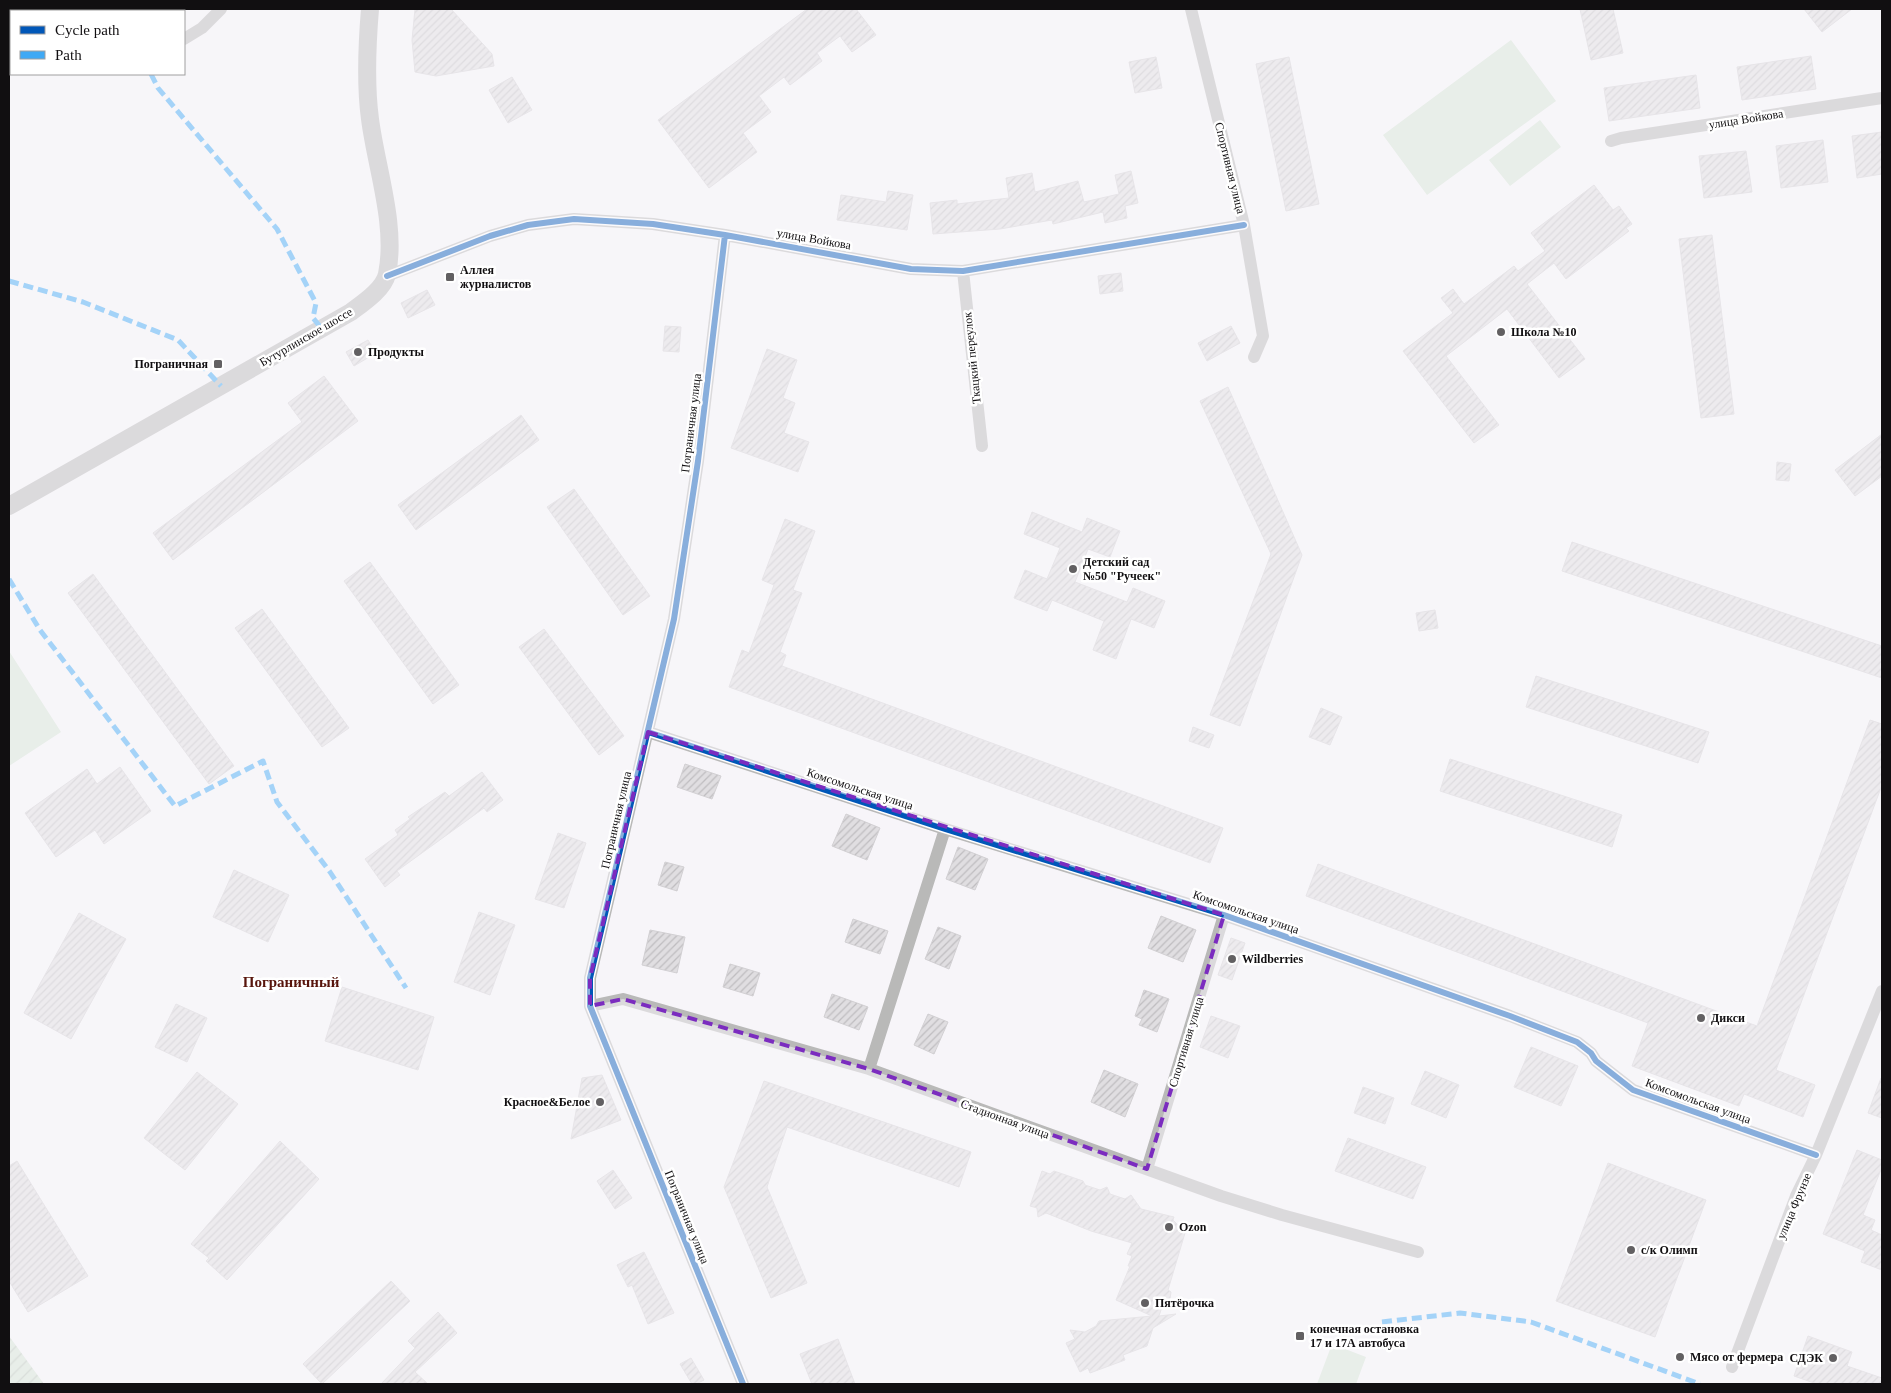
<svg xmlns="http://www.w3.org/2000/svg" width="1891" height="1393" font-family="'Times New Roman',serif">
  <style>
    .garden { fill: url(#garden-furrows) }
    .pitch { fill: #d4e4d4 }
    .building { fill: url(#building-hatch); stroke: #d2d0d3 }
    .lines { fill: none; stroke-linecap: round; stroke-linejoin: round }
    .minor { stroke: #b9b9b8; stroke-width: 12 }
    .secondary { stroke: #b8b8b8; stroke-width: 18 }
    .quiet { stroke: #3fa9f5; stroke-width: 5; stroke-dasharray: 10 5; stroke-linecap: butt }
    .cycleway-casing { stroke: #fff; stroke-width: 9 }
    .cycleway { stroke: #0057b8; stroke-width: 6 }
    .marked { fill: none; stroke: #7b2cbf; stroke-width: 4; stroke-dasharray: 10 6; stroke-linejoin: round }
    .poi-dot { fill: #626062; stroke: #fff; stroke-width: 2 }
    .labels { text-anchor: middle; stroke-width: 5; stroke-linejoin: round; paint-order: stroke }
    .street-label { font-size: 12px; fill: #110f11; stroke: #fff }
    .poi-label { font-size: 12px; font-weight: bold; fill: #110f11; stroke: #fff; text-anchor: start }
    .quarter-label { font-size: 15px; font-weight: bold; fill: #58150c; stroke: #fff }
  </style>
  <defs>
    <pattern id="garden-furrows" width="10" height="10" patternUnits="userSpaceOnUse" patternTransform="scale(1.25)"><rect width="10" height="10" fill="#d4e4d4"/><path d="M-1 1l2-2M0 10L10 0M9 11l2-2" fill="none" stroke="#b5c2b5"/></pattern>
    <pattern id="building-hatch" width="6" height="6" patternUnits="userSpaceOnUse" patternTransform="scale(1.25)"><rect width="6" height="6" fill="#e0dee1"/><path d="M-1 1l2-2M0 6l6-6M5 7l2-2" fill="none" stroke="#bfbdc0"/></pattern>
  </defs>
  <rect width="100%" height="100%" fill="#f7f5f9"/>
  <path class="garden" d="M9 1336 44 1384H9Z"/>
  <path class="pitch" d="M1511 40 1556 101 1427 195 1383 135Z
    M1540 120 1561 147 1510 186 1489 160Z
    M9 651 61 732 9 766Z
    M1332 1344 1366 1357 1356 1384H1317Z"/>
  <path class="building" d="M415 9H451L492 54 494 66 436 76 415 72 412 40Z
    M807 9H856L876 35 852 52 840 36 817 53 822 61 790 85 784 77 759 96 771 112 743 133 757 152 709 188 658 120Z
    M1580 9H1613L1623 53 1591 60Z
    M1804 9H1852L1822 32Z
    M1811 56 1816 89 1742 100 1737 67Z
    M1156 57 1162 88 1135 93 1129 62Z
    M1289 57 1319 204 1286 211 1256 64Z
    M1696 75 1700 108 1609 121 1604 88Z
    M512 77 532 110 508 123 489 90Z
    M1882 132V174L1857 178 1852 136Z
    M1823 140 1828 182 1781 188 1776 146Z
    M1746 151 1752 192 1704 198 1699 156Z
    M1131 171 1138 203 1125 206 1127 218 1105 223 1103 212 1053 224 1052 220 1000 229 933 234 930 203 957 200V204L1009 198 1006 178 1032 173 1035 192 1078 181 1084 202 1119 194 1115 175Z
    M1594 185 1613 210 1619 206 1632 224 1626 228 1629 231 1566 279 1554 263 1527 284 1585 359 1559 378 1507 309 1446 356 1499 425 1474 443 1403 351 1453 313 1441 298 1453 289 1464 304 1514 266 1518 271 1545 251 1531 233Z
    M888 191 913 195 907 230 837 220 841 195 886 202Z
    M1712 235 1734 414 1701 418 1679 239Z
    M1121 273 1123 291 1100 294 1098 276Z
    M427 290 435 305 408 318 401 303Z
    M665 326 681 327 679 352 663 351Z
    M1231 326 1240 343 1207 361 1198 343Z
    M368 340 376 353 354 366 346 352Z
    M767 349 797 360 783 398 795 403 784 433 809 442 798 472 731 448Z
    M324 376 358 421 173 560 153 533 302 422 288 403Z
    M1228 387 1302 555 1240 726 1210 715 1271 554 1200 401Z
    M521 415 539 440 416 530 398 505Z
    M1882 434V476L1855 496 1835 470Z
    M1777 462 1791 464 1789 481 1776 480Z
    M574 489 650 596 623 615 547 507Z
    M1032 512 1082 532 1087 518 1120 531 1110 557 1088 549 1075 582 1127 602 1133 588 1165 601 1154 628 1131 619 1116 659 1093 650 1104 621 1052 600 1047 611 1014 598 1025 570 1047 579 1060 548 1024 534Z
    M785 519 815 531 793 590 802 593 780 652 786 655 782 666 1223 828 1210 863 729 687 742 650 749 653 774 585 762 580Z
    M1572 542 1882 646V678L1562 571Z
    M370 562 459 685 433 704 344 581Z
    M93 574 234 766 209 784 68 593Z
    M262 609 349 728 322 747 235 628Z
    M1435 610 1438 628 1419 631 1416 613Z
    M544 629 624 736 599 755 519 647Z
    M1536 676 1709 732 1698 763 1526 707Z
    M1321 708 1342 717 1330 745 1309 737Z
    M1870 720 1882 724V785L1776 1070 1815 1085 1803 1117 1744 1094 1739 1106 1632 1066 1648 1023 1306 896 1318 864 1757 1026Z
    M1193 727 1214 735 1209 748 1189 741Z
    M1450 759 1622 815 1612 847 1440 791Z
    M685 764 721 776 712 799 677 787Z
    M120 767 151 811 104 844 95 830 56 857 25 813 87 769 97 784Z
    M482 772 503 800 487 812 484 808 397 871 400 875 385 887 365 859 398 835 395 830 410 819 408 817 445 792 449 796Z
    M846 814 880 828 867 860 832 846Z
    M558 833 586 843 564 908 535 899Z
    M958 847 988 859 975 890 946 879Z
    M665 862 684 867 677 891 658 885Z
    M234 870 289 895 268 942 213 917Z
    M479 912 515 925 490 995 454 982Z
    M79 913 126 939 71 1039 24 1013Z
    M1161 916 1196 930 1183 962 1148 948Z
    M853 919 888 931 880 954 845 942Z
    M938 927 961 936 949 969 925 959Z
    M650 930 685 937 677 973 642 965Z
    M1231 938 1245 943 1232 980 1218 975Z
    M730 964 760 973 753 996 723 987Z
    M342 987 434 1017 418 1070 325 1041Z
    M1144 990 1169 999 1157 1032 1139 1025 1142 1019 1135 1016Z
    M832 994 868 1007 859 1030 824 1017Z
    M176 1004 207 1018 187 1062 155 1047Z
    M928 1014 948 1022 934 1054 914 1045Z
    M1211 1016 1240 1026 1228 1058 1200 1047Z
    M1531 1047 1578 1066 1561 1106 1514 1087Z
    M1104 1070 1138 1084 1125 1117 1091 1102Z
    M1425 1071 1459 1085 1446 1118 1411 1104Z
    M197 1072 238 1104 185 1170 144 1138Z
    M602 1075 621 1120 571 1139 582 1078Z
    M1881 1078H1882V1118L1868 1113Z
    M764 1081 971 1152 959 1187 787 1127 767 1187 807 1283 771 1298 724 1187Z
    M1363 1087 1394 1098 1385 1124 1354 1113Z
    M1348 1138 1426 1167 1413 1199 1335 1171Z
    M280 1141 319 1179 227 1280 206 1261 209 1258 191 1244Z
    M1857 1150 1882 1160V1167L1863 1215 1875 1220 1871 1230 1882 1235V1270L1861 1262 1865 1251 1823 1234Z
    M17 1161 88 1276 28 1312 9 1281V1166Z
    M1608 1163 1706 1200 1655 1337 1556 1301Z
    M613 1170 632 1198 615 1209 597 1181Z
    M1042 1171 1050 1174 1054 1171 1083 1181 1085 1185 1100 1190 1107 1187 1110 1194 1125 1199 1131 1195 1141 1209 1174 1217 1173 1220 1180 1227 1179 1232 1185 1233 1168 1290 1171 1292 1170 1299 1164 1301 1159 1316 1176 1314 1153 1328 1147 1346 1123 1355 1125 1360 1090 1373 1088 1368 1080 1372 1066 1343 1075 1339 1070 1330 1085 1332 1096 1326 1099 1321 1152 1316 1116 1300 1130 1266H1128L1132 1256 1127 1254 1132 1243 1091 1231 1046 1213 1038 1217 1037 1208 1030 1206Z
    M644 1252 674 1313 648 1324 632 1285 628 1287 617 1265Z
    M391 1281 410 1301 322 1384 303 1364Z
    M438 1312 457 1333 415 1372 428 1384H381L415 1348 408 1341Z
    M1808 1336 1852 1352 1847 1366 1882 1378V1384H1817L1794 1376Z
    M838 1339 855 1384H812L800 1354Z
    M691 1358 704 1380 696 1384H692L680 1364Z"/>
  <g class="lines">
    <path class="minor" d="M67 9 71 11
      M1191 9 1244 225 1263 336 1254 357
      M184 39 202 28 221 9
      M1611 141 1621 138 1882 98
      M725 235 698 461 674 619 590 978V1006L743 1384
      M963 271 982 446
      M387 276 490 236 528 225 574 219 653 224 725 235 911 269 963 271 1244 225
      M648 732 945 829 1224 915 1510 1016 1577 1042 1591 1053 1596 1061 1633 1090 1816 1155
      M590 1006 623 999 869 1069 1221 1196 1282 1215 1418 1252
      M869 1069 945 829
      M1147 1169 1224 915
      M1732 1367 1796 1196 1816 1155 1882 991"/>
    <path class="secondary" d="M9 506 351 312C363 303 384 289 387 274 397 225 376 167 370 119 365 82 367 45 370 9"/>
    <path class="quiet" d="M9 11 18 9
      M151 74 158 88 277 229 316 303 313 318 322 329
      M9 281 83 302 178 340 221 386
      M9 579 40 630 175 806 263 761 277 802 330 872 406 988
      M1382 1322 1460 1313 1531 1322 1700 1384"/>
    <g class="cycleway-casing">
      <path id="cycleway" d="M725 235 698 461 674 619 590 978V1006L743 1384
        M387 276 490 236 528 225 574 219 653 224 725 235 911 269 963 271 1244 225
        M648 732 945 829 1224 915 1510 1016 1577 1042 1591 1053 1596 1061 1633 1090 1816 1155"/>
    </g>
    <use href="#cycleway" class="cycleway"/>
  </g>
  <path d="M0 0H1891V1393H0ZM648 732 1224 915 1147 1169 869 1069 623 999 590 1006V978Z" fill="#f7f5f9" fill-opacity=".55" fill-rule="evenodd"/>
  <path class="marked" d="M648 732 1224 915 1147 1169 869 1069 623 999 590 1006V978Z"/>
  <g class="poi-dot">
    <rect x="445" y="272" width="10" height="10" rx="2.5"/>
    <circle cx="1501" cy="332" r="5"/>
    <circle cx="358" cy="352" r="5"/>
    <rect x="213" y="359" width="10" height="10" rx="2.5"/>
    <circle cx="1073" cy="569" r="5"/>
    <circle cx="1232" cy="959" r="5"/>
    <circle cx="1701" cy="1018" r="5"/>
    <circle cx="600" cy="1102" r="5"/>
    <circle cx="1169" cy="1227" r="5"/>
    <circle cx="1631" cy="1250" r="5"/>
    <circle cx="1145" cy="1303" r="5"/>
    <rect x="1295" y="1331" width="10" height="10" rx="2.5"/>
    <circle cx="1680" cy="1357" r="5"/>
    <circle cx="1833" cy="1358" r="5"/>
  </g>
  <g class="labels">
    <g class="street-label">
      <text transform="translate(1746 119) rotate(-9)" y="4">улица Войкова</text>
      <text transform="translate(1230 168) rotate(76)" y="4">Спортивная улица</text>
      <text transform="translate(814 239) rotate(10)" y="4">улица Войкова</text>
      <text transform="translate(306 337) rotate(-30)" y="4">Бутурлинское шоссе</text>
      <text transform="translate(972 358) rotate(-96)" y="4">Ткацкий переулок</text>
      <text transform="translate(691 423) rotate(-83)" y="4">Пограничная улица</text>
      <text transform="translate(860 789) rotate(18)" y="4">Комсомольская улица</text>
      <text transform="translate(616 820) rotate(-77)" y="4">Пограничная улица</text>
      <text transform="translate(1246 912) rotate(19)" y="4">Комсомольская улица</text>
      <text transform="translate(1186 1042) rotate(-73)" y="4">Спортивная улица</text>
      <text transform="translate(1698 1101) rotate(20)" y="4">Комсомольская улица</text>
      <text transform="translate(1005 1119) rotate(20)" y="4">Стадионная улица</text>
      <text transform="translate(1794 1206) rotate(-67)" y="4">улица Фрунзе</text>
      <text transform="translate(687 1217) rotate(68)" y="4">Пограничная улица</text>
    </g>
    <g class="poi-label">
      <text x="460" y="274">Аллея<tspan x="460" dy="14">журналистов</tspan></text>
      <text x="1511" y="336">Школа №10</text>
      <text x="368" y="356">Продукты</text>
      <text x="208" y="368" text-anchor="end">Пограничная</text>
      <text x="1083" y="566">Детский сад<tspan x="1083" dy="14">№50 "Ручеек"</tspan></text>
      <text x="1242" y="963">Wildberries</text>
      <text x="1711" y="1022">Дикси</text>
      <text x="590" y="1106" text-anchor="end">Красное&amp;Белое</text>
      <text x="1179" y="1231">Ozon</text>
      <text x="1641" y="1254">с/к Олимп</text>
      <text x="1155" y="1307">Пятёрочка</text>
      <text x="1310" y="1333">конечная остановка<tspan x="1310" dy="14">17 и 17А автобуса</tspan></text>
      <text x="1690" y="1361">Мясо от фермера</text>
      <text x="1823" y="1362" text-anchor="end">СДЭК</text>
    </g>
    <g class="quarter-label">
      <text x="291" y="987">Пограничный</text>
    </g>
  </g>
  <rect width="1891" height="1393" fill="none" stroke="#110f11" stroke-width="20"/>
  <rect x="10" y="10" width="175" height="65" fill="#ffffff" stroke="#a09fa0"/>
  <rect x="20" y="26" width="25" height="8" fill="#0057b8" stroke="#a09fa0"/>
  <text x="55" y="35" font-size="15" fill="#110f11">Cycle path</text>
  <rect x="20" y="51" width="25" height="8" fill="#3fa9f5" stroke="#a09fa0"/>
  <text x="55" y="60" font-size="15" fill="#110f11">Path</text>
</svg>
